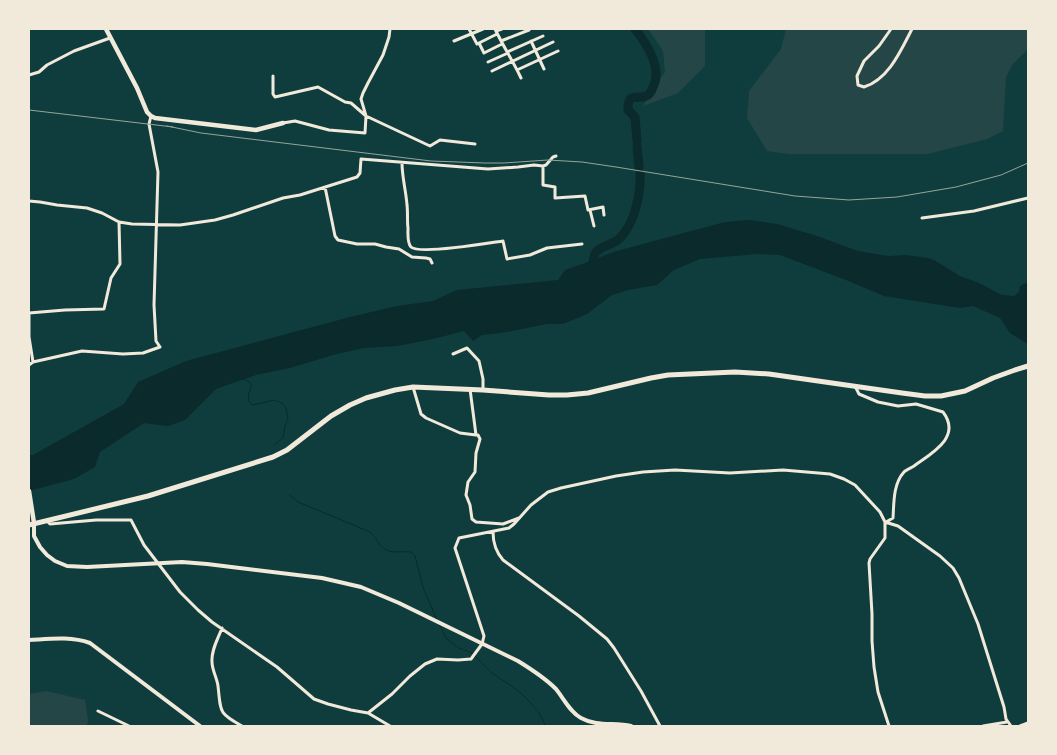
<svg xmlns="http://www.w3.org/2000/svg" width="1057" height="755" font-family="Figtree,sans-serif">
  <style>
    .green { fill: #244646 }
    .water { fill: #0a2a2b }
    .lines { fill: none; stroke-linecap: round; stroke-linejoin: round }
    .stream { stroke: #0a2a2b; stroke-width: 1 }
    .river { stroke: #0a2a2b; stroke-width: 9 }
    .minor { stroke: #f1e9da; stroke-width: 3 }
    .tertiary { stroke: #f1e9da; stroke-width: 4 }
    .secondary { stroke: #f1e9da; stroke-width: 4.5 }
    .primary { stroke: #f1e9da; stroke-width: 5 }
    .rail { stroke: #97a49c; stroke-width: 1 }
  </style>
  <rect width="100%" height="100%" fill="#0f3d3e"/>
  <path class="green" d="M648 29H705V66L678 93 643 106 665 72 663 51Z
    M786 29H1028V49L1012 65 1006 77 1003 131 987 139 928 154H789L767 151 747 118 749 91 781 49Z
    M46 691 85 700 88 720 87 726H29V694Z"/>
  <path class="water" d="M750 220 777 224 817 236 858 251 888 256 905 255 928 258 934 260 960 276 979 283 1002 295 1014 296 1019 292 1020 286 1028 282V344L1010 333 1000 318 973 306 960 308 884 296 846 280 780 255 757 254 700 259 674 270 657 285 628 290 612 295 587 314 563 324H547L501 333 482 335 473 341 464 331 433 339 397 346 364 348 333 355 290 368 256 375 216 389 185 420 168 426 144 423 100 452 95 467 74 479 29 491V455H33L124 404 138 382 186 361 350 317 397 306 433 301 457 290 558 280 565 270 588 262 613 252 725 222Z"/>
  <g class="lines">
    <path class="stream" d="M242 378 251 383C252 390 247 392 249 402L253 405 274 400 282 403 286 408 288 419 285 426 283 438 274 445
      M290 495 298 502 370 532C374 536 377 540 380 545 389 555 399 551 411 552L415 556 423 587 437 620
      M439 624 446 638 459 648 472 653 492 673 516 689 525 697 538 711 546 726"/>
    <path class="river" d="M635 29C646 43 663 68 653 87 652 90 650 95 646 96 636 100 628 91 628 110L635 117 637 141
      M637 146 639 167
      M592 270C593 265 593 258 595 254 598 246 614 245 620 238 635 223 641 193 640 173"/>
    <path class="minor" d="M469 29 477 44 497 34
      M495 29C503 46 513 61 521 78
      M891 29 879 46 864 61 857 76 858 85 864 87C889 79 901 50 912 29
      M496 31 502 29
      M454 41 483 29
      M501 41 529 30
      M531 41 544 69
      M479 43 484 53 502 44
      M507 52 543 36
      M488 62 508 53
      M517 70 558 51
      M492 71 553 42
      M29 75 39 72 47 65 74 51 110 38
      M273 76V94L275 97 318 87 345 102 351 103 366 116 430 146 440 140 475 144
      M283 123 295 121 329 130 365 133 366 116 361 99 363 93 368 83 383 55 389 37 390 29
      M402 163C402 177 406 191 407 205 408 213 407 221 408 228 408 233 407 243 411 247 420 255 489 243 503 241L507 259 530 255 547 248 582 244
      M543 166V185L555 187V198L585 196 588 210 603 207 604 215
      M325 187 335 236 338 240 357 244H375L386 247 399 249 412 257 426 258 430 259 432 263
      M29 201 40 202 57 205 87 208 102 213 119 222 132 224 180 225 215 220 233 215 283 198 300 195 357 177 360 173 361 159 488 169 518 167 534 165 543 166 546 165 553 157 556 156
      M590 210 594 226
      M922 218 974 211 1028 198
      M453 354 467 348 479 361 483 379V390
      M33 362 82 351 123 354 143 353 160 347 156 341 154 305 158 172 149 124 151 116
      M29 365 33 362 29 337V313L65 310 104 309 111 278 120 264 119 222
      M855 386 859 394 878 402 898 406 916 404 943 412C962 437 932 453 914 466 911 468 906 470 904 472 893 484 894 503 893 518L886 522
      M413 387 421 414 426 418 460 433 476 435
      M470 389 476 435H478L480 439 476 453 475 472 468 482 466 495 470 505 472 519 476 522 503 524 519 518
      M47 521 50 524 96 520H131L144 545 180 592 198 610 212 622 277 667 314 699 328 704 351 710 368 713 390 726
      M885 522 898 526 940 556 953 568 959 578 978 624 1004 707 1006 719 1011 726
      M493 532C493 542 496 552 503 560L579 616 607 639 614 648 641 691 660 726
      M222 628C218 639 211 650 212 662 212 670 217 678 218 686 221 712 218 713 242 726
      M98 711 129 726
      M368 713 392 694 410 676 425 664 437 659 458 660 471 659 482 644 484 636 455 548 459 538 509 528 514 524 531 505 548 492 561 488 616 476 643 472 675 470 730 473 783 470 830 474 844 479 855 485 880 512 885 522V538L870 559 869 563 872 614V641L874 667 878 692 889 726
      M983 726 1007 722
      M1020 726 1028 723"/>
    <path class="tertiary" d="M34 523V536L40 547 47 555 55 561 67 566 87 567 182 562 207 564 322 578 361 587 399 603 518 661C531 669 545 678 556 689 564 699 570 712 581 718 597 727 615 722 631 726
      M29 640C49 639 70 636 90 643L200 726"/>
    <path class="secondary" d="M106 29 137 88 147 112 151 116 155 118 256 130 283 123
      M29 491 34 523"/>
    <path class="primary" d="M29 525 148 496 273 457 287 450 331 416 350 405 366 398 395 390 413 387 483 390 549 395H567L588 393 651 378 668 375 735 372 769 374 902 393 925 396H941L965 391 993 378 1015 370 1028 366"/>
    <path class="rail" d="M29 110 173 127
      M167 126 201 133 431 161 485 163H504L548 160 582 162 616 167 795 196 849 200 897 197 956 187 1001 175 1028 163"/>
  </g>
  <rect width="1057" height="755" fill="none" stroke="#f1e9da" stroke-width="60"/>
</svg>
